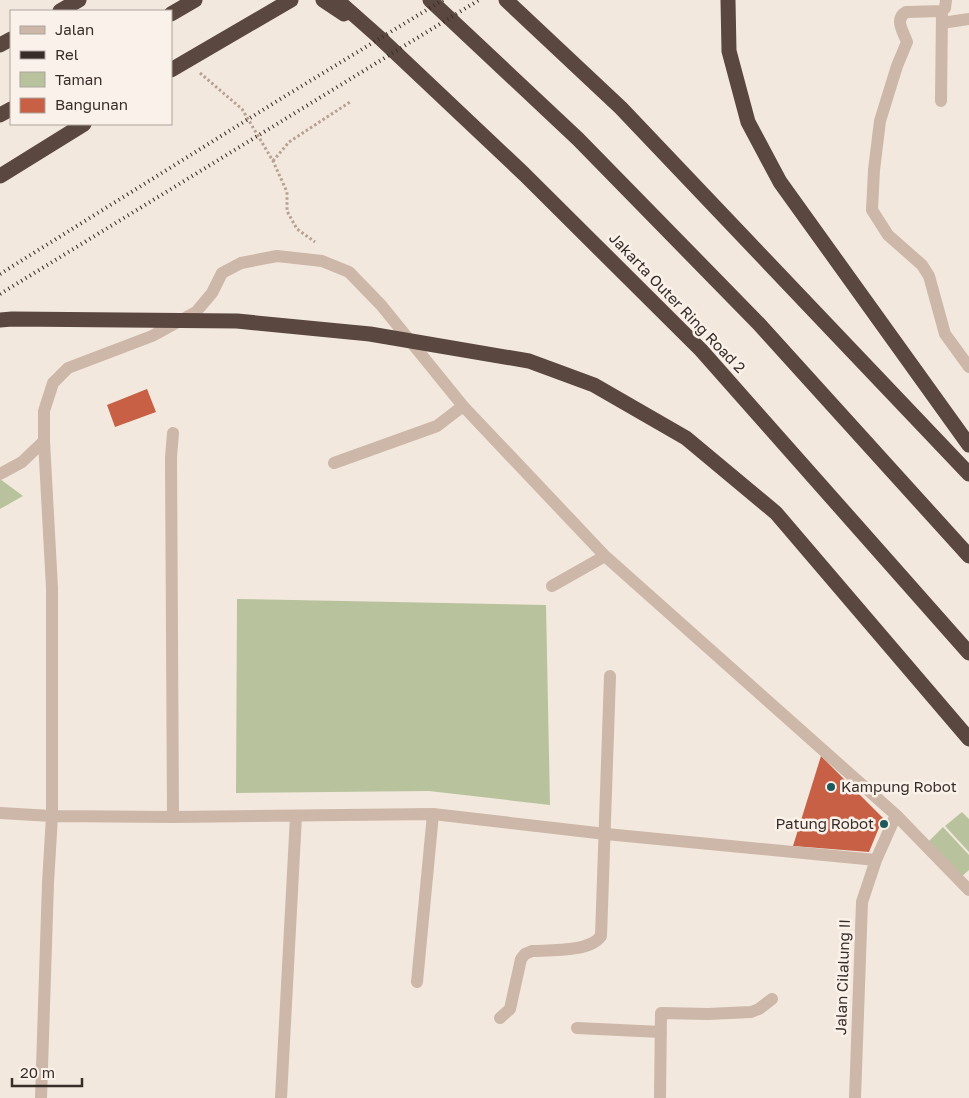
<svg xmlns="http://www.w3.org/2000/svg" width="969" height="1098" font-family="'Golos Text',sans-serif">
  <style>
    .green { fill: #b8c39d }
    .building { fill: #c86046 }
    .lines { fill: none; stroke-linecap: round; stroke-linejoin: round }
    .path { stroke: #b8a193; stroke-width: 3; stroke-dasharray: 2.5 2.5; stroke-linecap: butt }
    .minor { stroke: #ccb7a9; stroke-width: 12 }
    .motorway { stroke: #5a4740; stroke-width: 15 }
    .rail { stroke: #392d29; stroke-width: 4; stroke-dasharray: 1 4; stroke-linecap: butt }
    .poi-dot { fill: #1d5a5b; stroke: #faf2ea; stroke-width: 2 }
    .labels { text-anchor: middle; stroke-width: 5; stroke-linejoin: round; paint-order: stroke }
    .street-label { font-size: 15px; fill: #392d29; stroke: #faf2ea }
    .poi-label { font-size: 15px; fill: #392d29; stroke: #faf2ea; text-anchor: start }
  </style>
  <rect width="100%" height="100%" fill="#f3e8dd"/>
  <path class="green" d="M0 479 23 496 0 509Z
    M237 599 546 605 550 805 429 791 236 793Z
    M962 812 969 819V852L945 826Z
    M943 827 969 855V870L960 878 928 842Z"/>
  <path class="building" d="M147 389 156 412 115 427 107 405Z
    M821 756 883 818 869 852 793 846Z"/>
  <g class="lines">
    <path class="path" d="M200 73 242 109 273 161 287 192V211L297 229 315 242
      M273 161 289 142 350 102"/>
    <path class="minor" d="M946 0 945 8 942 11 906 12C894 19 903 31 907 42L897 66 880 121 874 170 872 210 888 235 922 265 929 276 945 334 969 367
      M942 23 969 19
      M941 101 942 11
      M173 433 171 457 173 817
      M44 441 52 588V816L173 817 433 814 606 834 876 860
      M334 463 437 426 463 406
      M0 474 22 462 44 441V411L53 383 68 368 152 336 196 312 212 293 222 273 241 263 277 256 322 261 349 272 381 305 463 406 605 556 896 815 969 890
      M552 586 605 556
      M0 813 52 816 48 883 41 1098
      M417 982 433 814
      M500 1018 510 1009 521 959 525 954 532 951C551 950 590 952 601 936L610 676
      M577 1028 661 1032
      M281 1098 296 816
      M660 1098 661 1013 708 1014 751 1012 759 1009 772 999
      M855 1098 862 902 876 860 896 815"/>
    <path class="motorway" d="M323 0 344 14
      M337 0 380 38 524 174 701 350 969 653
      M430 0 578 139 759 324 969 556
      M506 0 621 108 969 474
      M728 0 729 51 748 122 780 182 969 445
      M60 11 79 0
      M171 14 195 0
      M0 45 11 39
      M171 70 291 0
      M0 115 11 109
      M0 176 84 124
      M0 320 12 319 237 321 370 334 529 361 594 385 686 438 776 513 969 739"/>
    <path class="rail" d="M0 274 282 98 443 0
      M0 294 479 0"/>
  </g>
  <g class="poi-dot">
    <circle cx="831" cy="787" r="5"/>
    <circle cx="884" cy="824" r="5"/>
  </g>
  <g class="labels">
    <g class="street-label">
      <text transform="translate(677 303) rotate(46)" y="5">Jakarta Outer Ring Road 2</text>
      <text transform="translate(843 977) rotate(-88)" y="5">Jalan Cilalung II</text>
    </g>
    <g class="poi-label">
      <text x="841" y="792">Kampung Robot</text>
      <text x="874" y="829" text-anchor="end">Patung Robot</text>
    </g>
  </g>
  <rect x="10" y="10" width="162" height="115" fill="#faf2ea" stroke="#ada39d"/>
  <rect x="20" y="26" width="25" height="8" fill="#ccb7a9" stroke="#ada39d"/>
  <text x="55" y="35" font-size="15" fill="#392d29">Jalan</text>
  <rect x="20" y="51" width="25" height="8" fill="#392d29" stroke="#ada39d"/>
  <text x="55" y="60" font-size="15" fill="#392d29">Rel</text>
  <rect x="20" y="72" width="25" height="15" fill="#b8c39d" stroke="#ada39d"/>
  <text x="55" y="85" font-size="15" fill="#392d29">Taman</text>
  <rect x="20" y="98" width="25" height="15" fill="#c86046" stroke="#ada39d"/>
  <text x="55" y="110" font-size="15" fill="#392d29">Bangunan</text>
  <path d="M12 1078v8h70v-8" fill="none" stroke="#392d29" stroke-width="2.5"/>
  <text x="20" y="1078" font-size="15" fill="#392d29" stroke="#faf2ea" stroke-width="4" paint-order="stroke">20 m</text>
</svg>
